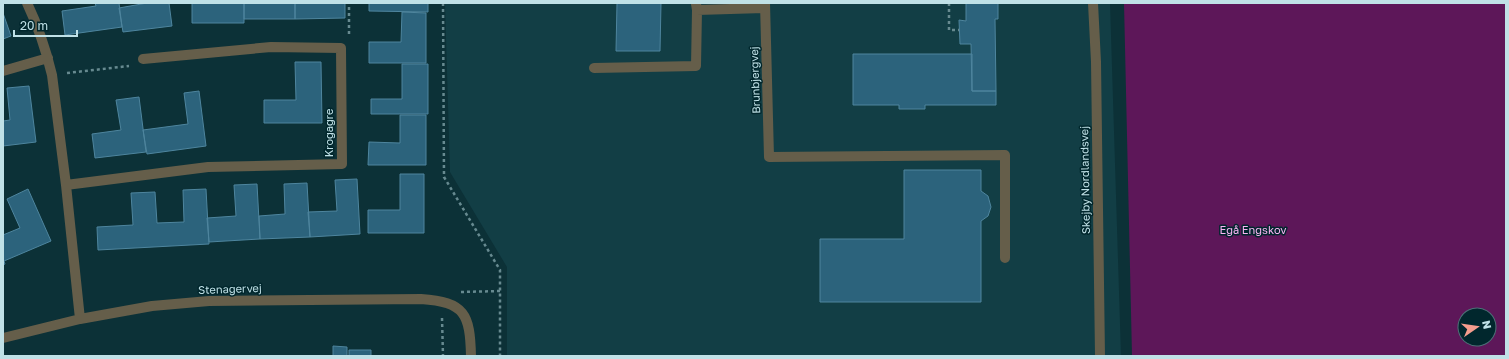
<svg xmlns="http://www.w3.org/2000/svg" width="1509" height="359" font-family="'Golos Text',sans-serif">
  <style>
    .built { fill: #123e45 }
    .green { fill: #5d1759; fill-rule: evenodd }
    .building { fill: #2c637c; stroke: #4e859e }
    .lines { fill: none; stroke-linecap: round; stroke-linejoin: round }
    .path { stroke: #678a90; stroke-width: 2.5; stroke-dasharray: 3 3; stroke-linecap: butt }
    .minor { stroke: #655e4a; stroke-width: 10 }
    .labels { text-anchor: middle; stroke-width: 3; stroke-linejoin: round; paint-order: stroke }
    .street-label { font-size: 11px; fill: #c0e1e7; stroke: #01272d }
    .park-label { font-size: 11px; fill: #fbb4f4; stroke: #01272d }
  </style>
  <rect width="100%" height="100%" fill="#0c3137"/>
  <path class="built" d="M445 3H1110L1121 356H507V267L450 172Z"/>
  <path class="green" d="M1124 3H1506V356H1132ZM1465 315H1489V339H1465Z"/>
  <path class="building" d="M95 3H119L122 27 65 35 62 11 96 6Z
    M147 3H169L172 26 123 32 119 8Z
    M192 3H244V23H192Z
    M244 3H295V19H244Z
    M295 3H345V18L295 19Z
    M369 3H428V12L369 11Z
    M617 3H661L660 51H616Z
    M966 3H998V19H995L996 91H972L971 44H960L959 20 966 21Z
    M402 12 426 13V63H369V42H401Z
    M3 13 11 36 3 39Z
    M853 54H972V91H996V105H925V109H899V105H853Z
    M295 62H321L322 123H264V100H296Z
    M402 64H428V114H371V99H402Z
    M29 86 36 142 3 146V121L10 120 7 88Z
    M199 91 206 146 147 154 143 130 188 124 184 93Z
    M139 97 146 152 95 158 92 134 121 130 116 100Z
    M400 115H426V165H368L369 142 400 143Z
    M904 170H981V191L988 196 991 207 988 216 981 221V302H820V239H904Z
    M400 174H424V233H368V210H400Z
    M357 179 360 234 310 237 308 212 337 211 335 180Z
    M307 183 310 237 260 239 259 216 285 214 284 184Z
    M257 184 260 239 209 242 207 218 236 216 234 185Z
    M28 189 51 241 4 261 5 264 3 265V235L20 228 7 199Z
    M206 189 209 244 98 250 97 227 133 225 131 193 155 192 157 223 184 222 183 190Z
    M333 346 347 347V356H333Z
    M349 350H371V356H349Z"/>
  <g class="lines">
    <path class="path" d="M443 3 444 177 500 270V356
      M949 3V30H959
      M349 34V3
      M67 73 129 66
      M461 292 500 291
      M442 318 443 356"/>
    <path class="minor" d="M27 3C38 26 46 50 52 75L66 185 80 319
      M765 3 769 157 1005 155V258
      M1093 3 1096 62 1100 356
      M696 4 697 10 765 8
      M594 68 696 66 697 10
      M3 71 48 58
      M66 185 208 167 342 164 341 48 271 47 143 59
      M3 338 80 319 152 306 209 301 421 299C465 302 470 314 471 356"/>
  </g>
  <g class="labels">
    <g class="street-label">
      <text transform="translate(755 80) rotate(-92)" y="4">Brunbjergvej</text>
      <text transform="translate(329 133) rotate(-90)" y="4">Krogagre</text>
      <text transform="translate(1085 180) rotate(-91)" y="4">Skejby Nordlandsvej</text>
      <text transform="translate(230 289) rotate(-2)" y="4">Stenagervej</text>
    </g>
    <g class="park-label">
      <text x="1253" y="234">Egå Engskov</text>
    </g>
  </g>
  <rect width="1509" height="359" fill="none" stroke="#c0e1e7" stroke-width="8"/>
  <g transform="translate(1477 327) rotate(77)"><circle r="19" fill="#01272d" stroke="#4d7177"/>
  <path d="M0-3L7 15L0 10L-7 15Z" fill="#f59d8e"/>
  <text y="-6" font-size="11" font-weight="bold" text-anchor="middle" fill="#c0e1e7">N</text>
  </g>
  <path d="M14 30v6h63v-6" fill="none" stroke="#c0e1e7" stroke-width="2"/>
  <text x="20" y="30" font-size="12" fill="#c0e1e7" stroke="#01272d" stroke-width="3" paint-order="stroke">20 m</text>
</svg>
